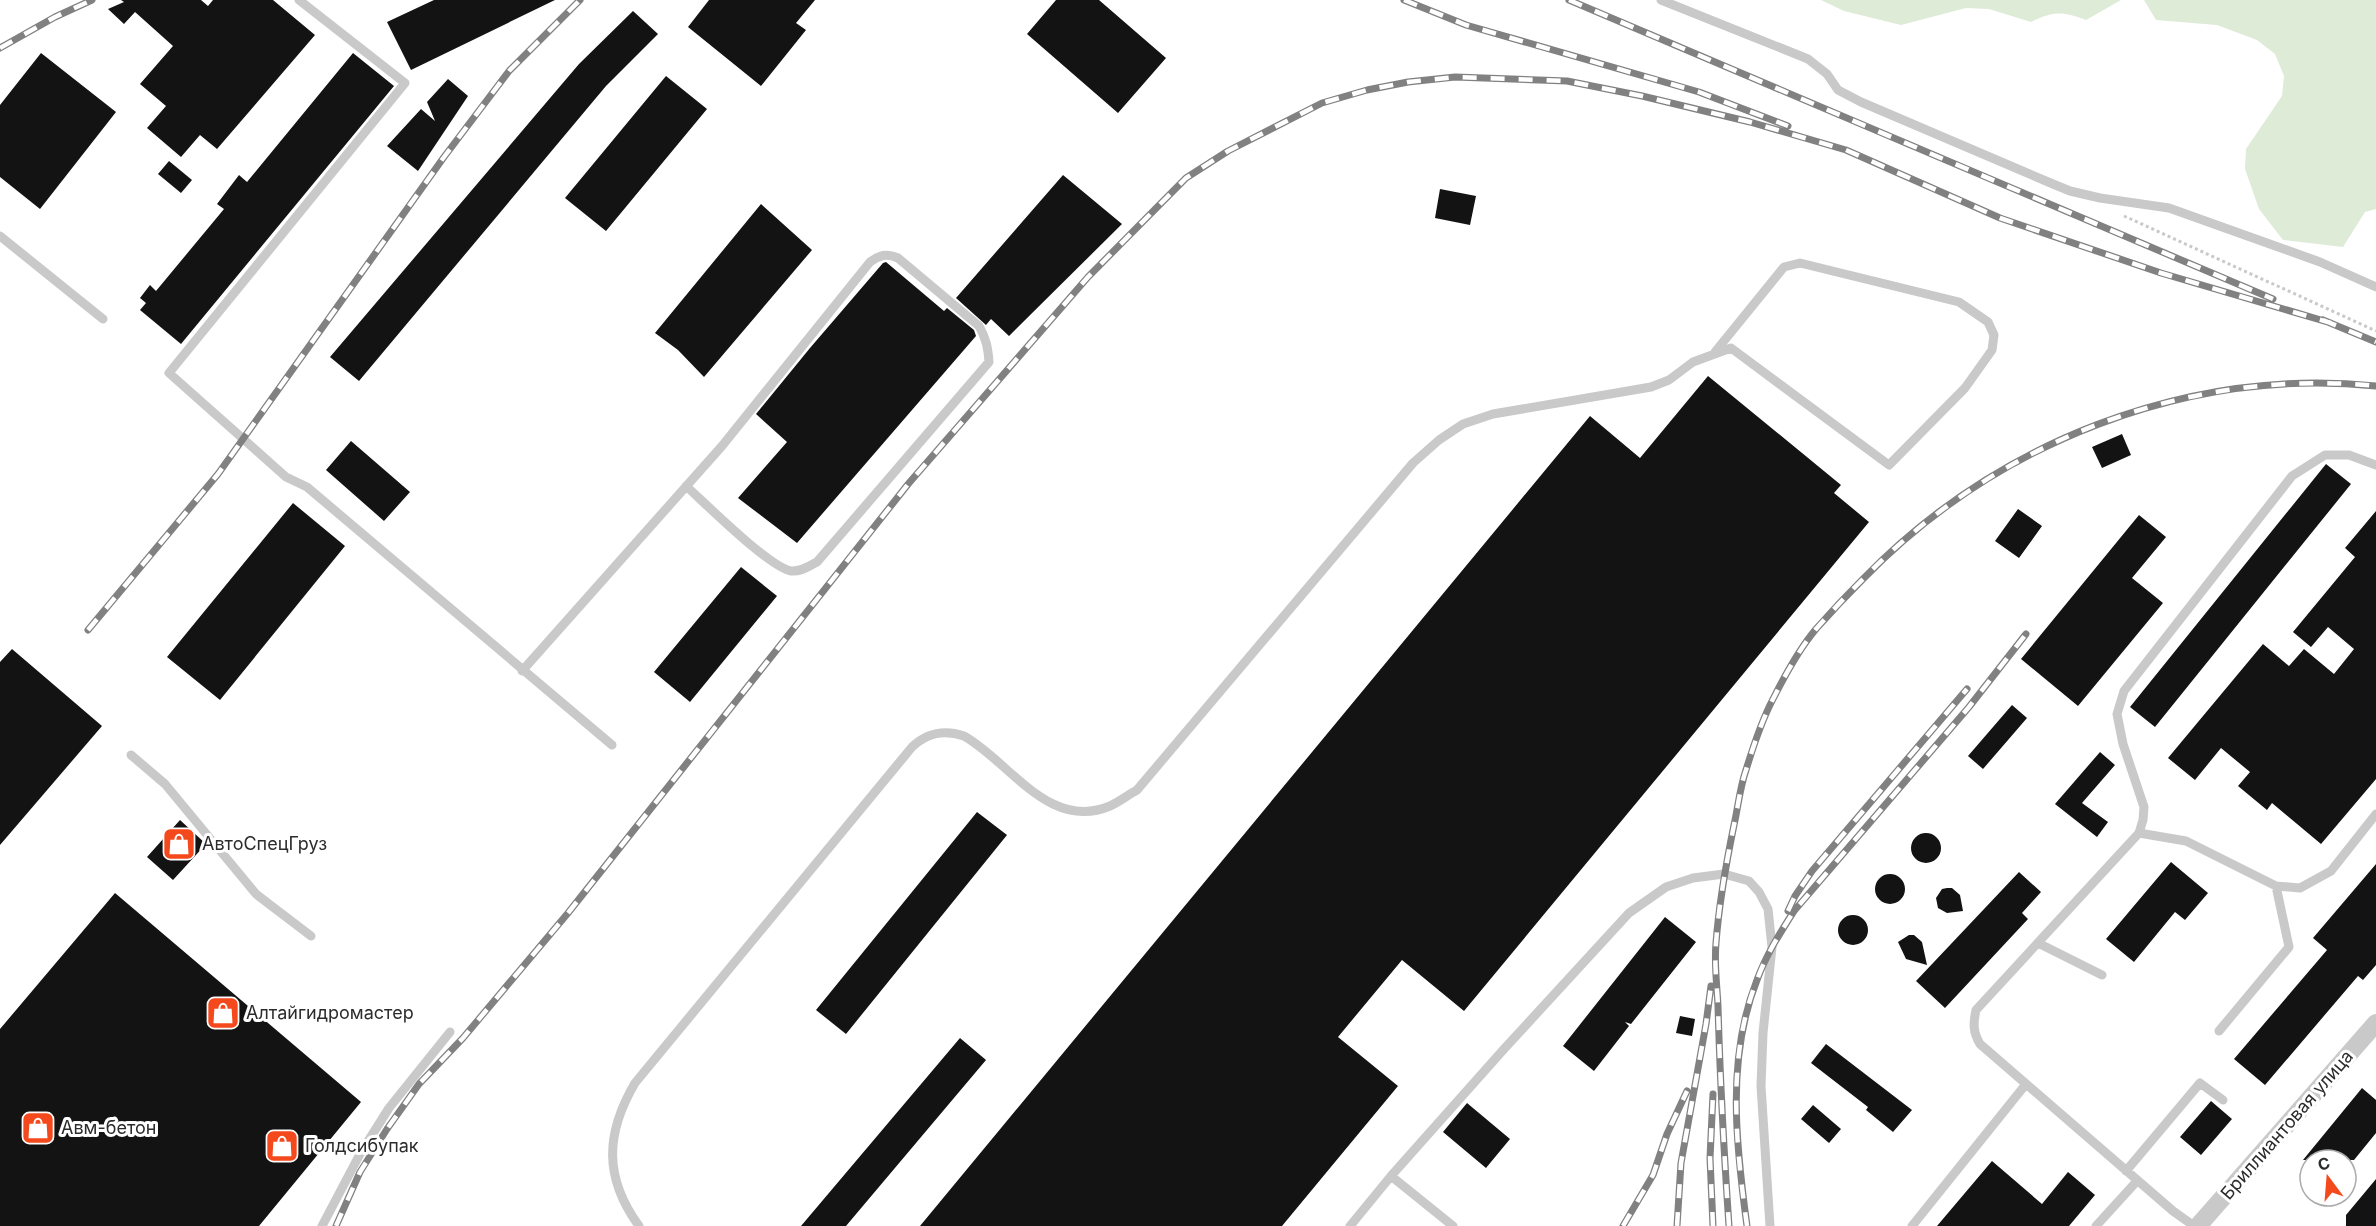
<svg xmlns="http://www.w3.org/2000/svg" width="2376" height="1226" font-family="Inter,sans-serif">
  <style>
    .green { fill: #ddebd7 }
    .building { fill: #131313 }
    .lines { fill: none; stroke-linecap: round; stroke-linejoin: round }
    .path { stroke: #c9c9c9; stroke-width: 3; stroke-dasharray: 3 3; stroke-linecap: butt }
    .service { stroke: #c9c9c9; stroke-width: 9 }
    .minor { stroke: #c9c9c9; stroke-width: 18 }
    .rail-casing { stroke: #818181; stroke-width: 7 }
    .rail { stroke: #fff; stroke-width: 4.5; stroke-dasharray: 14; stroke-linecap: butt }
    .labels { text-anchor: middle; stroke-width: 6; stroke-linejoin: round; paint-order: stroke }
    .poi-label { font-size: 18px; fill: #2c2c2c; stroke: #fff; text-anchor: start }
    .street-label { font-size: 18px; fill: #2c2c2c; stroke: #fff }
  </style>
  <rect width="100%" height="100%" fill="#fff"/>
  <path class="green" d="M1821 0H2121L2086 20C2063 11 2053 11 2031 22L1989 9 1966 8 1901 25 1844 11Z
    M2144 0H2376V209L2365 212 2343 247 2283 240 2259 209 2245 169 2246 149 2282 96 2284 76 2275 54 2257 40 2217 25 2156 20Z"/>
  <path class="building" d="M121 0H201L208 6 213 0H273L315 35 217 149 200 135 181 157 147 128 166 106 140 84 173 46 135 12 124 24 108 9 124 2Z
    M434 0H555L411 70 387 22Z
    M709 0H815L796 23 806 30 761 86 688 27Z
    M1056 0H1099L1166 58 1118 113 1027 34Z
    M633 11 658 34 606 86 359 381 330 357 579 64Z
    M41 53 116 112 40 209 0 177V105Z
    M353 53 394 86 181 344 140 310 146 303 140 298 150 285 156 291 224 209 217 204 239 175 247 182Z
    M666 76 707 109 606 231 565 198Z
    M448 79 468 96 418 171 387 146 421 109 435 121 427 102Z
    M169 161 192 180 181 193 158 174Z
    M1063 175 1122 224 1009 336 991 319 986 325 956 298Z
    M1440 189 1476 196 1470 225 1435 218Z
    M761 204 812 250 704 377 678 350 655 333Z
    M886 262 944 311 947 308 974 330 976 336 797 543 738 498 787 442 756 414 810 348 883 263Z
    M1708 376 1841 485 1834 493 1869 522 1464 1011 1402 960 1338 1037 1398 1086 1282 1226H920L1590 416 1640 458Z
    M2122 434 2131 455 2102 468 2092 447Z
    M351 441 410 492 384 521 326 470Z
    M2326 464 2351 484 2155 727 2130 707Z
    M293 503 345 546 220 700 167 657Z
    M2018 509 2042 526 2019 558 1995 541Z
    M2376 511V779L2321 844 2272 803 2267 810 2238 786 2250 772 2221 748 2195 780 2168 758 2263 644 2289 666 2304 649 2334 674 2354 649 2328 627 2311 647 2293 632 2355 557 2345 548Z
    M2139 515 2166 537 2132 578 2163 603 2078 706 2021 659Z
    M741 567 777 596 690 702 654 672Z
    M12 649 102 726 0 845V662Z
    M2012 705 2027 718 1983 769 1968 756Z
    M2100 752 2115 765 2082 803 2108 822 2097 837 2055 804Z
    M977 812 1007 835 846 1034 816 1010Z
    M180 820 206 844 173 880 147 857Z
    M1911 848a15 15 0 1 1 30 0a15 15 0 1 1-30 0Z
    M2171 862 2208 893 2185 920 2175 912 2134 962 2106 939Z
    M2376 864V965L2363 980 2358 976 2265 1085 2234 1059 2327 950 2313 938Z
    M2019 872 2041 892 2022 913 2028 919 1945 1008 1916 981Z
    M1875 889a15 15 0 1 1 30 0a15 15 0 1 1-30 0Z
    M1947 888H1952L1960 895 1963 911 1947 913 1938 908 1936 898 1942 889Z
    M115 893 361 1102 259 1226H0V1029Z
    M1838 930a15 15 0 1 1 30 0a15 15 0 1 1-30 0Z
    M1665 917 1696 942 1631 1024 1625 1022 1629 1026 1594 1071 1563 1046Z
    M1909 935H1914L1922 942 1927 965 1906 959 1898 942Z
    M1680 1016 1695 1019 1692 1036 1676 1033Z
    M960 1038 986 1060 846 1226H801Z
    M1826 1044 1912 1110 1893 1132 1866 1110 1868 1107 1811 1063Z
    M2362 1088 2376 1100V1133L2354 1160H2303Z
    M2211 1101 2232 1119 2201 1155 2180 1137Z
    M1467 1103 1510 1139 1486 1168 1443 1132Z
    M1813 1105 1841 1129 1829 1143 1801 1119Z
    M1992 1161 2042 1204 2068 1172 2095 1195 2069 1226H1937Z
    M2376 1179V1226H2346V1215Z"/>
  <g class="lines">
    <path class="path" d="M2124 216 2376 331"/>
    <path class="service" d="M299 0 405 83 169 373 286 477 307 487 612 745
      M1661 0 1808 59 1827 74 1838 90 1861 102 2053 184 2070 191 2100 198 2169 208 2320 262 2376 287
      M0 236 103 319
      M522 671 722 446 870 262C880 255 886 253 898 258L979 326C986 338 988 348 989 362L817 562C809 566 801 572 791 571 769 567 706 504 686 486
      M131 755 165 784 256 894 311 936
      M2139 833 2186 841 2276 886 2300 888 2331 871 2376 814
      M2038 943 2102 975
      M2219 1031 2289 947 2276 886
      M2126 1171 2200 1083 2223 1100
      M1391 1176 1453 1226
      M322 1226 360 1154 389 1108 450 1032
      M639 1226C604 1178 605 1134 635 1083L912 747C927 733 943 729 964 736 1009 761 1049 832 1110 806 1119 802 1128 795 1137 790L1413 463 1439 440 1463 424 1493 414 1651 387 1669 380 1693 362 1731 348 1889 465 1965 388 1992 350 1994 335 1988 322 1959 302 1800 263 1784 267 1715 352
      M1350 1226 1391 1176 1504 1049 1629 913 1666 887 1693 878 1724 874 1749 881 1759 892 1768 909 1772 947 1763 1033 1761 1086 1770 1226
      M1912 1226 2026 1084
      M2096 1226 2137 1181
      M2194 1226 2173 1211 1980 1044C1973 1032 1973 1024 1976 1010L2139 833 2143 820 2144 807 2123 744 2117 714 2124 691 2292 476 2325 455H2349L2376 465"/>
    <path class="minor" d="M2198 1226 2376 1023"/>
    <g class="rail-casing">
      <path id="rail" d="M1404 0 1466 25 1699 92 1788 126
        M1569 0 2273 299
        M0 48 55 17 92 0
        M2323 320 2376 342
        M88 630 218 474 444 157 509 71 580 0
        M1788 911 1795 896 1812 871 1967 689
        M336 1226 360 1172 387 1129 419 1084 463 1038 568 913 909 483 1088 277 1186 178 1228 151 1322 103 1367 90 1408 82 1455 77 1567 81 1642 96 1750 122 1846 150 2000 218 2161 273 2331 323
        M1623 1226 1653 1175 1667 1134 1687 1091
        M1677 1226 1681 1163 1706 1024 1711 986
        M1713 1226 1710 1158 1713 1094
        M1729 1226C1724 1153 1720 1079 1718 1006 1717 985 1714 964 1716 943 1719 903 1726 864 1734 825 1738 807 1740 787 1746 770 1753 747 1762 720 1773 699 1784 677 1800 648 1816 629 1831 612 1847 595 1863 579 1995 443 2186 367 2376 386
        M1747 1226C1736 1145 1726 1058 1757 980 1766 955 1780 933 1794 911L1969 707 2026 634"/>
    </g>
    <use href="#rail" class="rail"/>
  </g>
  <defs>
    <g id="shop-square" transform="scale(1.725)"><rect x="-9" y="-9" width="18" height="18" rx="4" fill="#f4491d" stroke="#fff"/><path d="M-5-2.5h2.3a2.7 3.5 0 0 1 5.4 0H5L5.5 6h-11ZM-1.5-2.5h3a1.5 2.3 0 0 0-3 0Z" fill="#fff"/></g>
  </defs>
  <g fill-rule="evenodd">
    <use href="#shop-square" x="179" y="844"/>
    <use href="#shop-square" x="223" y="1013"/>
    <use href="#shop-square" x="38" y="1128"/>
    <use href="#shop-square" x="282" y="1146"/>
  </g>
  <g class="labels">
    <g class="poi-label">
      <text x="202" y="850">АвтоСпецГруз</text>
      <text x="246" y="1019">Алтайгидромастер</text>
      <text x="61" y="1134">Авм-бетон</text>
      <text x="305" y="1152">Голдcибупак</text>
    </g>
    <g class="street-label">
      <text transform="translate(2287 1125) rotate(-49)" y="6">Бриллиантовая улица</text>
    </g>
  </g>
  <g transform="translate(2328 1178) rotate(344)"><circle r="28" fill="#ffffff" stroke="#ababab" stroke-width="1.5"/>
  <path d="M0-4.5L10 22L0 15L-10 22Z" fill="#f4491d"/>
  <text y="-9" font-size="16" font-weight="bold" text-anchor="middle" fill="#2c2c2c">С</text>
  </g>
</svg>
